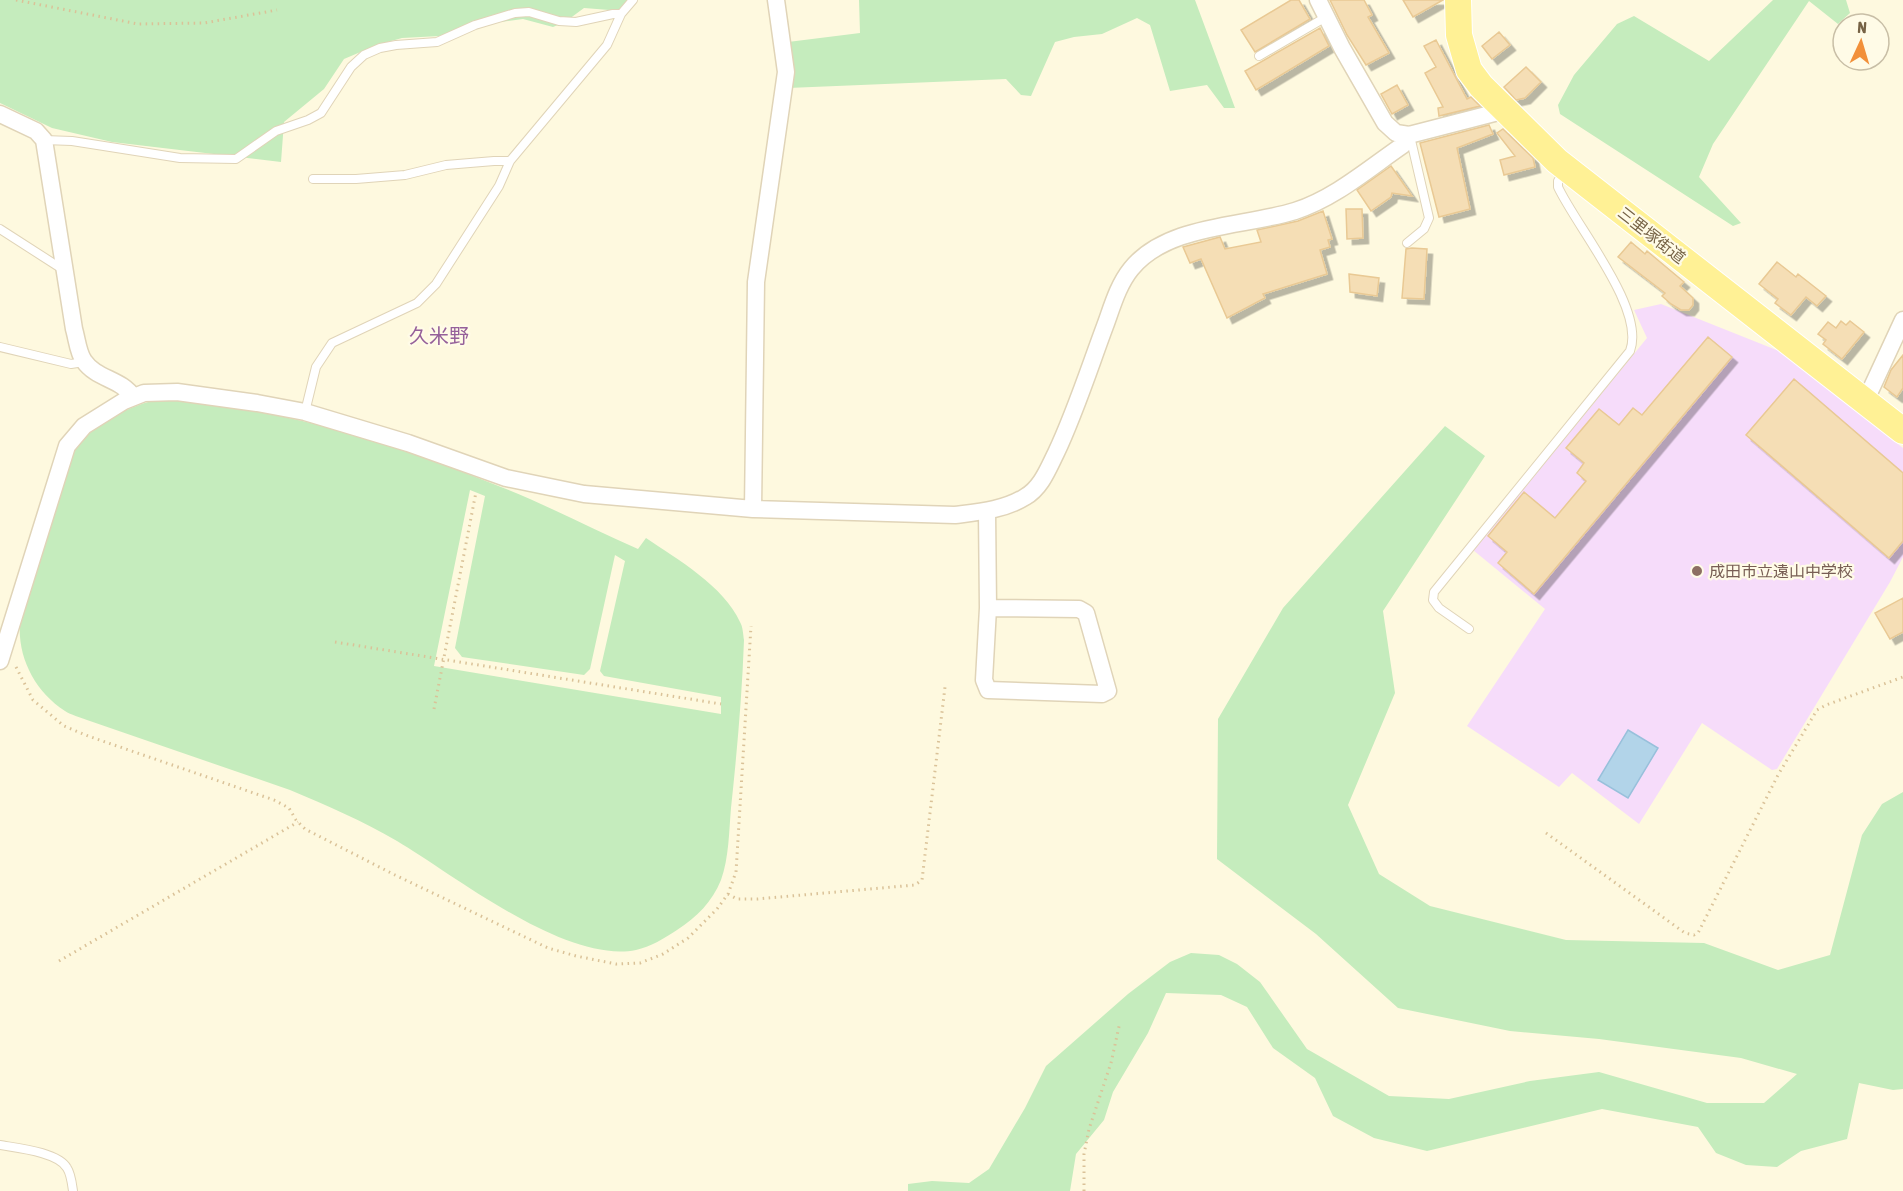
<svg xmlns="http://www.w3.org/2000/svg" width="1903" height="1191" font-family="'Asap Condensed','Noto Sans JP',sans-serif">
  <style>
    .education { fill: #f6dcfa }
    .green { fill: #c5ecbd; fill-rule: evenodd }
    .water { fill: #b2d4e9; stroke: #98c0db; stroke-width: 1.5 }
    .building { fill: #f5deb5; stroke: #e9c994; stroke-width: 1.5; filter: url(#shadow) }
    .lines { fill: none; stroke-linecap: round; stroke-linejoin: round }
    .service-casing { stroke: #e0d4b8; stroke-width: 10 }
    .minor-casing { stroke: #e0d4b8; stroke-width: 19 }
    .primary-casing { stroke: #fff; stroke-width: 28 }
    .path { stroke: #dac298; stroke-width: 3; stroke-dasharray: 1.5 4.5; stroke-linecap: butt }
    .service { stroke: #fff; stroke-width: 8 }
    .minor { stroke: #fff; stroke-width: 16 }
    .primary { stroke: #fff195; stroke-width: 26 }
    .education-dot { fill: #8d6e63; stroke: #fffbe7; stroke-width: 2 }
    .labels { text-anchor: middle; stroke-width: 4.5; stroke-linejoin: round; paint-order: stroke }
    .street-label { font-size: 16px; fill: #766245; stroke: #fffbe7 }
    .education-label { font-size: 16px; fill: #785e54; stroke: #fffbe7; text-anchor: start }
    .quarter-label { font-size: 20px; fill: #95609a; stroke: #fffbe7 }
  </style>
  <defs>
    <filter id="shadow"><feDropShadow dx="5.5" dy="5.5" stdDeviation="0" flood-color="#0004"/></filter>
  </defs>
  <rect width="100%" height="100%" fill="#fef9df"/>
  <path class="education" d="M1661 304 1779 351 1903 448V557L1890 582 1777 769 1772 770 1702 723 1639 824 1572 773 1559 787 1467 726 1545 609 1473 550 1647 338 1634 310Z"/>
  <path class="green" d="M0 0H631L622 11 584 8 565 22 553 27 523 19 476 25 440 36 402 38 377 45 344 59 324 89 284 122 281 162 112 142 52 128 0 103Z
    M859 0H1195L1235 108H1224L1207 85 1170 91 1150 25 1137 18 1102 34 1074 37 1055 42 1031 96 1021 95 1006 79 788 88V42L860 33Z
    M1773 0H1846L1850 13 1838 24 1809 1 1713 144 1699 177 1741 223 1733 226 1560 114 1558 105 1574 75 1617 24 1634 16 1709 61Z
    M162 399C188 399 214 405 239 409 329 422 416 453 501 487 547 505 592 529 638 549L646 538C677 559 724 586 740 622 743 627 743 634 744 640 742 696 737 752 731 808 729 831 729 858 721 880 712 902 697 917 677 930 665 938 650 947 636 950 565 964 456 876 397 841 363 821 326 805 290 790L87 720C80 717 71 715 65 711 35 692 17 657 20 622L73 448C99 423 127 405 162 399ZM470 490 485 496 455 648 462 657 584 675 590 669 615 555 625 561 600 671 604 676 721 697V714L434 666Z
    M1445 426 1485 456 1383 611 1395 693 1348 805 1379 874 1430 906 1566 940 1704 943 1778 970 1830 955 1862 835 1882 804 1903 792V1089L1893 1090 1859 1083 1847 1139 1801 1151 1777 1167 1746 1165 1716 1153 1698 1127 1602 1109 1427 1151 1374 1138 1333 1116 1315 1078 1273 1048 1247 1007 1221 995 1166 993 1148 1033 1113 1092 1104 1120 1076 1154 1070 1191H908V1184L932 1181 969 1183 989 1169 1025 1108 1046 1066 1128 994 1170 962 1191 953 1219 955 1237 964 1260 982 1307 1049 1389 1096 1449 1099 1530 1081 1599 1072 1707 1103H1764L1797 1074 1741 1058 1599 1039 1510 1031 1398 1008 1316 934 1217 859 1218 719 1283 608Z"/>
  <path class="water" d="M1628 730 1658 748 1628 798 1598 780Z"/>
  <path class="building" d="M1291 0H1299L1310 19 1255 52 1241 30Z
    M1330 0H1364L1372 15 1368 17 1389 53 1366 65 1347 35Z
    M1403 0H1443L1413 17Z
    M1320 28 1329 46 1256 90 1245 71Z
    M1499 32 1510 45 1492 59 1482 46Z
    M1436 40 1467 99 1471 97 1480 106 1439 116 1438 108 1443 107 1425 73 1436 67 1424 46Z
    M1526 67 1541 82 1525 98 1516 100 1504 87Z
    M1397 85 1408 105 1392 114 1381 94Z
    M1489 125 1493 134 1457 148 1470 209 1439 217 1420 143Z
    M1503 129 1533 158 1535 167 1504 175 1500 160 1515 156 1497 133Z
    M1391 166 1412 196 1392 193 1391 197 1371 211 1357 190Z
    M1346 209H1362L1363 238 1347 239Z
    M1323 211 1332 239 1328 240 1330 247 1320 250 1327 274 1263 294 1265 298 1227 318 1201 259 1190 263 1183 247 1220 237 1225 249 1261 242 1257 230 1298 221Z
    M1631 242 1645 254 1647 251 1684 282 1680 286 1693 298V305L1689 310H1681L1671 304 1662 296 1665 293 1618 257Z
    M1412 248 1427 249 1424 299 1402 298 1406 249Z
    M1777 262 1796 277 1798 274 1826 296 1817 306 1806 297 1791 315 1775 303 1778 299 1759 284Z
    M1349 274 1379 278 1377 296 1350 292Z
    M1841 321 1846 325 1850 321 1864 332 1842 359 1823 344 1826 340 1818 334 1828 322 1836 328Z
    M1708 337 1732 357 1534 594 1498 563 1507 552 1488 536 1524 492 1555 518 1586 481 1577 473 1584 463 1566 448 1599 409 1619 425 1633 408 1642 415Z
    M1903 355V388L1897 397 1884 387 1891 370Z
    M1794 379 1903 473V541L1889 558 1746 435Z
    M1903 598V632L1890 639 1875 613Z"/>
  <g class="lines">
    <g class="service-casing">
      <path id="service" d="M1259 56 1326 17
        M44 140 72 141 180 158 236 159 276 131 308 120 321 113 351 67 364 55 380 48 396 45 437 42 475 25 515 13 529 12 559 21 576 22 613 14H621
        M313 179H356L405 175 446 165 494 161H510
        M0 229 59 267 66 268
        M1407 243 1424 229 1429 218 1410 136
        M0 347 71 364 84 362
        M305 412 316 367 332 343 417 303 436 284 499 186 510 161 607 45 621 14 633 0
        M1469 629 1439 608 1433 600 1434 592 1630 351C1646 309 1576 226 1558 187V181L1561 177 1560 170
        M0 1145C17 1148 58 1152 67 1168 71 1174 72 1184 73 1191"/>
    </g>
    <g class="minor-casing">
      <path id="minor" d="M1318 0 1342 48 1385 123 1396 133 1409 135 1506 110
        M0 114 36 131 44 140 74 329C77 339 78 353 84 361 96 379 122 379 133 397
        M1865 402 1903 320
        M753 509 756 282 786 72 776 0
        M987 511 988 608 984 680 988 690 1102 694 1108 691 1086 613 1079 609 988 608
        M0 661 67 446 84 426 124 401 144 393 177 392 257 403 305 412 408 443 506 478 584 494 753 509 955 515C979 512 1004 510 1025 497 1041 488 1048 469 1056 453 1075 413 1089 369 1105 326 1112 307 1118 285 1131 269 1167 224 1244 227 1295 211 1335 198 1368 169 1403 145L1409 135"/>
    </g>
    <g class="primary-casing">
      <path id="primary" d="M1458 0 1459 35 1469 70 1481 86 1557 161 1903 431"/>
    </g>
    <path class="path" d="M16 0 138 24 204 23 277 10
      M335 642 721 704
      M16 667 33 700 64 726 88 736 274 800 289 808 296 820 305 829 395 875 548 948 576 956 616 964 640 963 663 954 688 938 717 909 728 894 736 872 751 626
      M434 709 476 492
      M1546 833 1685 933 1694 935 1698 933 1778 775 1817 710 1826 705 1903 677
      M728 894 737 899H757L915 885 922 880 945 687
      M59 961 298 822
      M1084 1191V1154L1089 1129 1111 1063 1120 1022"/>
    <use href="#service" class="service"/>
    <use href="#minor" class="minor"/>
    <use href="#primary" class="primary"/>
  </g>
  <circle class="education-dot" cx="1697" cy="571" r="6"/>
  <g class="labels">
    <g class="street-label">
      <text transform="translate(1652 235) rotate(38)" y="6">三里塚街道</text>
    </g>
    <g class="education-label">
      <text x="1709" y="577">成田市立遠山中学校</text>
    </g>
    <g class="quarter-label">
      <text x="439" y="343">久米野</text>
    </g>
  </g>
  <g transform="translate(1861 42) rotate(4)"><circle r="28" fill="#fffbe7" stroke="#c8bea6" stroke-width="1.5"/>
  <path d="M0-4.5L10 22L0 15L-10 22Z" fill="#f2903a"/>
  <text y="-9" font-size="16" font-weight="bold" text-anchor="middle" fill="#766245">N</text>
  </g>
</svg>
